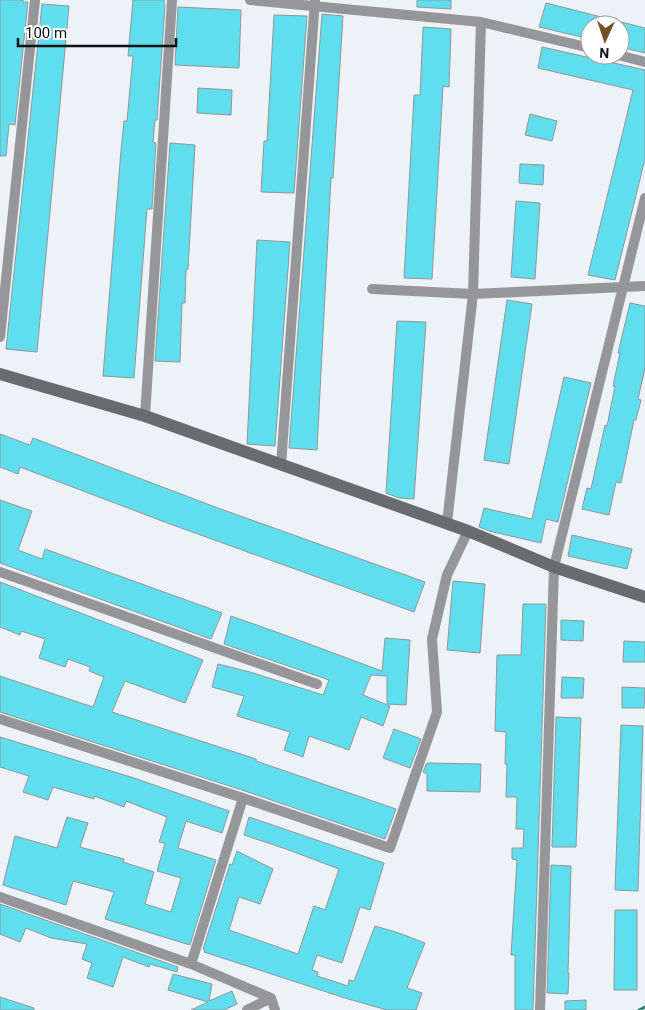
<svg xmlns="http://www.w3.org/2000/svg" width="645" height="1010" font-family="Roboto,sans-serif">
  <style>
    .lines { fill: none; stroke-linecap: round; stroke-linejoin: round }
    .stream { stroke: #31826d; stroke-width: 3 }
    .building { fill: #61deed; stroke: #909697 }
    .street { stroke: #969698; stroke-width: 10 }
    .secondary { stroke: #6a6b6e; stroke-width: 12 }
  </style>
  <rect width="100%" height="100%" fill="#edf2f6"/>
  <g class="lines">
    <path class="stream" d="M639 1010 645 1007"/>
  </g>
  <path class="building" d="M0 0H23V2H28L15 125 9 124 6 156H0Z
    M133 0H164L165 6 157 120H155L153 142 156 143 152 209H147L134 378 103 376 121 150 124 121H127L133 56H128Z
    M417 0H451V9L417 7Z
    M546 3 645 28V53L620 47V25H590V39L539 27Z
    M42 4 69 6 37 352 6 349Z
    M178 7 241 10 239 68 175 65Z
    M322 14 343 16 333 178H331L317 450 289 448Z
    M274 15 307 16 294 193 261 192 264 141H267Z
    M423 27 451 29 449 87 443 86 432 279 404 278 414 95H420Z
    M542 47 645 70V159L615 280 588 275 633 90 538 68Z
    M198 88 232 90 231 115 197 113Z
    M530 114 557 121 552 141 525 135Z
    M170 143 195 145 188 269H186L185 303H182L180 362 155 361Z
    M520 164 544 165 543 185 519 183Z
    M516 201 540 203 535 279 511 277Z
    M257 240 290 242 275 446 247 444Z
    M507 300 532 304 509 464 484 460Z
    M630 303 645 306V368L638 399 641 400 636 420H634L621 483 616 482 609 515 582 509 587 488 591 489 605 425 607 426 615 386H613L620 353H618Z
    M397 321 426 322 414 499 399 498 386 493Z
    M564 377 591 383 558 522 546 519 541 543 489 531 479 527 484 508 532 519Z
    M0 434 30 445 33 438 218 508 425 582 414 612 170 524 20 467 18 474 0 467Z
    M0 500 32 511 18 550 42 559 45 549 222 613 211 639 0 563Z
    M572 535 632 549 627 569 568 556Z
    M453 581 485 584 480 653 447 650Z
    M0 582 203 660 185 703 125 681 112 712 256 759V761L396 809 385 839 245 791 0 712V676L93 707 104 677 89 671 90 667 68 659 65 667 39 658 45 639 21 631 20 635 0 627Z
    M523 604H546L533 1010H515V955H511L517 860 512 859V848H523L524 829H516L517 797H506L507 764H505L506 732 495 731 497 655H521Z
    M231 616 282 634 382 671 385 638 410 640 406 705 387 704V676L371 675 363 695 390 706 383 726 361 717 349 750 309 736 303 757 284 750 290 732 237 716 244 696 212 687 218 664 250 672 323 695 329 680 224 644Z
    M561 620 584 621 583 641 561 640Z
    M624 641 645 642V662H623Z
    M562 677 584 678 583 698H561Z
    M622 687 645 688 644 708H622Z
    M556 717 581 718 576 847H552Z
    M621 725 643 726 638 891 615 890Z
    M394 729 421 739 410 768 383 758Z
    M0 737 134 778 229 811 222 833 186 821 178 848 216 860 190 945 105 919 114 892 73 881 66 905 3 885 15 836 57 848 67 817 88 823 80 847 124 859 123 862 154 872 145 904 171 912 181 878 157 871 165 843 159 842 167 817 126 801 124 807 94 796V799L53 787 48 800 23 792 29 776 0 767Z
    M427 763 481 764 480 792 427 791V774L423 772Z
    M249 817 384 863 370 910 360 907 342 963 317 955 312 970 318 972 317 976 348 986 349 980 354 981 375 926 399 933 425 943 407 988 422 993 416 1010H387L345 998 204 952 205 950 203 949 230 864 232 865 237 851 273 869 260 904 239 897 229 930 298 954 314 906 325 910 339 869 286 849 244 835Z
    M551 865 571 866 568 973H569L568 994 547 993Z
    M0 904 178 967 177 972 150 964 149 967 123 957 113 987 87 978 92 963 82 959 87 944 51 938 26 928 20 942 0 934Z
    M615 910H637V990H614Z
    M173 974 212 984 209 1001 232 991 237 1004 224 1010H191L208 1002 168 990Z
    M0 997 34 1008V1010H0Z
    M586 1000V1010H565V1001Z"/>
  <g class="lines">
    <path class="street" d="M250 0 481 22 590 48
      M618 55 645 62
      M372 289 473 294 645 286
      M0 337 35 0
      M145 416 172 0
      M281 465 315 0
      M447 523 473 294 481 22
      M0 572 317 684
      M0 719 243 798 390 848 437 712 432 639 447 575 468 531
      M0 897 191 964 271 998 275 1010
      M191 964 243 798
      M247 1010 271 998
      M540 1010 554 567 645 198"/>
    <path class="secondary" d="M0 374 145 416 468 531 554 567 645 597"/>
  </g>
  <g transform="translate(605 40) rotate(183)"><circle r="24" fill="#ffffff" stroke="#9fa0a0"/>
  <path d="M0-4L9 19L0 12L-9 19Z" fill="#735028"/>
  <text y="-8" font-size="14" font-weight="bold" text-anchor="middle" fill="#0f1112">N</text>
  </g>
  <path d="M18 38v8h158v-8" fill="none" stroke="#0f1112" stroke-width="2.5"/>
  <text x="25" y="38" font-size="15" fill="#0f1112" stroke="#ffffff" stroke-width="4" paint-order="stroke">100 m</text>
</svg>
